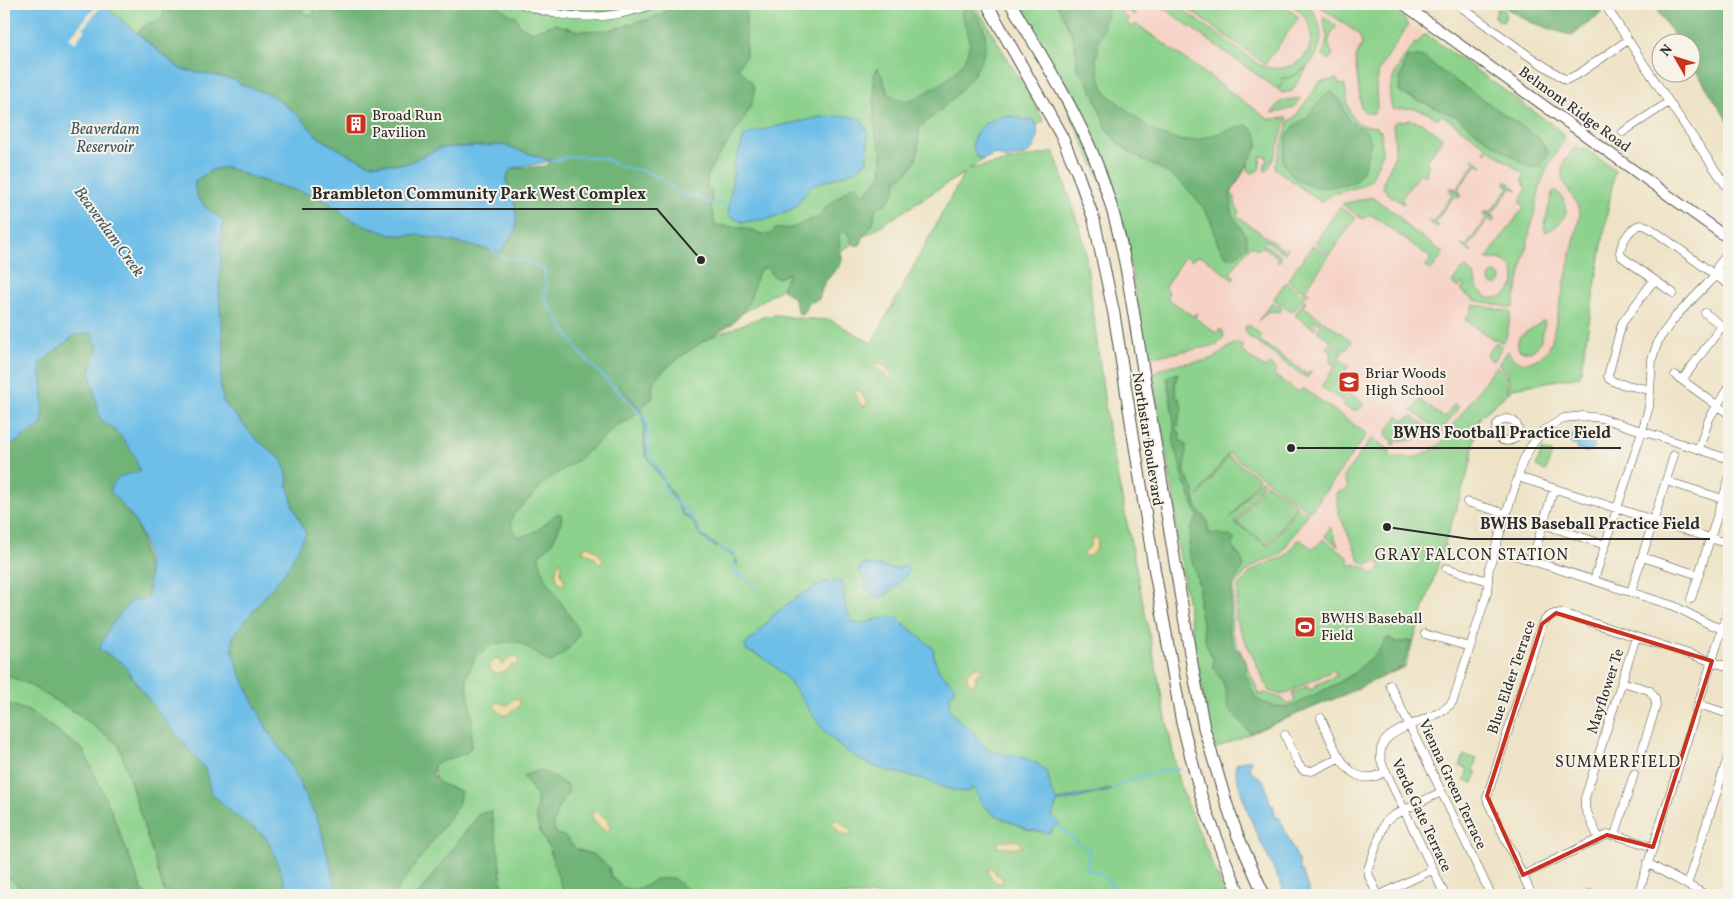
<svg xmlns="http://www.w3.org/2000/svg" width="1733" height="899" font-family="Vollkorn,serif">
  <style>
    .built { fill: #f6d2c5 }
    .green { fill: #8cd28c; stroke: #5c7e5c }
    .forest { fill: #71b478; stroke: #4e7052 }
    .sand { fill: #eeda9e; stroke: #8c8264 }
    .water { fill: #6dbee8; stroke: #4c748a }
    .pier { fill: #eee3c6 }
    .lines { fill: none; stroke-linecap: round; stroke-linejoin: round }
    .stream { stroke: #6dbee8; stroke-width: 2 }
    .minor-casing { stroke: #484742; stroke-width: 9 }
    .secondary-casing { stroke: #484742; stroke-width: 12 }
    .primary-casing { stroke: #484742; stroke-width: 13 }
    .minor { stroke: #fff; stroke-width: 8 }
    .secondary { stroke: #fff; stroke-width: 10 }
    .primary { stroke: #fff; stroke-width: 11 }
    .marked { fill: none; stroke: #c8321e; stroke-width: 4; stroke-linejoin: round }
    .labels { text-anchor: middle; stroke-width: 4; stroke-linejoin: round; paint-order: stroke }
    .street-label { font-size: 15px; fill: #2b2b2b; stroke: #f7f3e8 }
    .poi-label { font-size: 15px; fill: #2b2b2b; stroke: #f7f3e8; text-anchor: start }
    .water-label { font-size: 16px; font-style: italic; fill: #3f5764; stroke: #f7f3e8 }
    .neighbourhood-label { font-size: 16px; letter-spacing: 1px; fill: #2b2b2b; stroke: #f7f3e8 }
    .leader { fill: none; stroke: #2b2b2b; stroke-width: 2 }
    .callout-dot { fill: #2b2b2b; stroke: #f7f3e8; stroke-width: 2 }
    .callout-label { font-size: 16px; text-anchor: middle; font-weight: bold; fill: #2b2b2b; stroke: #f7f3e8; stroke-width: 4; stroke-linejoin: round; paint-order: stroke }
  </style>
  <rect width="100%" height="100%" fill="#f7f3e8"/>
  <filter id="ink" filterUnits="userSpaceOnUse"><feTurbulence type="fractalNoise" baseFrequency=".02" numOctaves="2"/><feDisplacementMap in="SourceGraphic" scale="10" xChannelSelector="R" yChannelSelector="G"/><feConvolveMatrix kernelMatrix="1 2 1 2 8 2 1 2 1" color-interpolation-filters="sRGB"/></filter>
  <filter id="wash" filterUnits="userSpaceOnUse"><feTurbulence type="fractalNoise" baseFrequency=".0096" numOctaves="4" result="noise"/><feDisplacementMap in="SourceGraphic" scale="20" xChannelSelector="R" yChannelSelector="G"/><feGaussianBlur stdDeviation="1.12" result="paint"/><feColorMatrix in="noise" values="0 0 0 0 0 0 0 0 0 0 0 0 0 0 0 0 0 1.4 0 .05"/><feComposite in="paint" operator="in"/></filter>
  <g filter="url(#wash)">
    <rect width="100%" height="100%" fill="#eee3c6"/>
    <path class="built" d="M1022 4H1382L1614 173 1580 376 1514 388 1480 417 1474 441 1470 466 1405 667 1215 749 1113 197Z"/>
    <path class="green" d="M4 4H975L1044 121 969 169 1054 152 1084 241 1108 428 1179 783 1225 895H458L450 853 418 895H392L444 822 432 761 489 502 701 341 764 316 779 315 795 318 830 320 872 343 964 173 604 401 636 172 429 114Z
      M1021 4H1124L1135 13 1134 15 1124 8 1121 13 1128 18 1127 24 1131 27 1134 25H1138L1268 119 1288 118C1279 136 1278 155 1266 172L1264 168 1268 157 1261 156 1259 170 1252 173 1248 170V164L1231 193 1235 197V204L1239 211 1237 216 1284 250 1288 246 1286 252 1283 253 1265 240 1263 243 1281 256V259L1278 263 1276 261 1278 257 1262 246 1258 250 1251 245 1230 273 1235 277 1233 280 1205 258 1198 256 1191 260 1185 256 1164 288 1169 292 1167 298 1193 316 1197 312 1195 318 1216 333 1219 330H1222L1224 337 1217 345 1158 356 1150 355 1146 352 1125 235Z
      M1158 4H1175L1260 65C1291 78 1323 52 1307 20 1303 13 1296 8 1290 4H1307C1335 32 1318 74 1280 79L1294 76 1307 68 1292 91 1282 93 1278 90 1284 82 1277 89Z
      M1181 4H1281L1299 17 1265 64Z
      M1316 4H1384L1404 18 1406 24 1408 25 1379 70 1376 88 1377 108 1374 113H1367L1361 108 1355 58 1362 44 1359 34Z
      M1497 9 1504 10 1506 13 1504 21 1501 22 1495 17Z
      M1323 16 1335 25 1336 27C1329 36 1326 44 1333 54L1329 60 1323 56 1327 38Z
      M1427 35 1557 128 1564 136V140L1548 166 1541 183 1513 307 1511 308 1474 300 1461 291V289L1464 287 1463 284H1460V287L1457 288 1452 283 1463 268H1465L1474 275 1477 288 1487 297C1514 304 1526 269 1501 260 1496 258 1491 260 1486 259L1524 207 1520 203 1526 189 1522 179 1525 175 1489 149 1485 153 1484 152 1487 147 1442 115 1437 119C1422 108 1411 107 1393 110 1391 107 1391 104 1390 99 1389 76 1402 61 1415 43L1417 44 1422 37 1421 36Z
      M1337 79 1339 84 1345 85C1347 98 1347 118 1361 124 1366 127 1372 126 1377 127L1379 131H1381L1382 154 1371 180 1362 186 1333 194 1321 202 1276 169 1275 167 1289 121 1295 117 1320 82Z
      M1300 98 1301 99C1293 110 1286 111 1272 113L1281 101Z
      M1409 120 1422 123 1442 137V139L1426 161 1429 166 1426 171 1427 172 1425 176 1420 173 1401 199 1404 202 1403 204 1386 193 1387 191 1383 188V183L1395 155V145L1393 124 1395 122Z
      M1577 146 1579 149H1586L1616 171 1614 174 1580 376 1514 388 1480 417 1474 441 1470 466 1405 667 1215 749 1208 726 1177 541 1175 505 1154 383 1155 373C1163 363 1195 363 1208 360 1220 357 1227 345 1238 343L1244 345 1241 351 1265 368 1269 364 1276 369 1274 375 1298 392 1303 388 1367 434 1311 511H1309L1229 453 1198 495 1199 496 1228 456 1259 478 1230 519 1260 480 1263 481 1264 482 1235 523 1269 547 1297 507 1308 513 1280 555 1262 561 1253 567 1244 574 1234 586 1231 631 1260 695 1265 693 1283 699 1286 705 1295 700 1292 693 1307 686 1310 690 1317 687 1316 685 1337 675 1334 670 1282 695 1269 691 1235 619 1238 587 1250 573 1259 567 1272 561 1285 557 1299 539 1313 549 1323 539 1347 556 1351 566 1355 564 1368 569 1371 574 1381 569 1378 562 1396 555 1395 553 1367 565 1360 561 1339 514 1336 493 1348 488 1343 477 1372 438 1391 451 1388 455C1415 466 1437 449 1455 429L1453 426 1496 366 1506 374 1507 391 1509 390 1508 373 1498 364 1508 351C1517 371 1543 362 1551 344L1580 215C1577 193 1551 181 1567 158 1570 154 1573 150 1577 146Z
      M1472 158 1483 166 1481 167 1477 164 1459 188 1458 190 1462 195 1451 187 1457 189 1475 163Z
      M1506 181 1517 189V190L1511 188 1492 214 1496 219 1485 211 1490 213 1509 187 1505 184Z
      M1450 188 1461 196 1459 198 1455 195 1434 223 1438 226 1436 229 1427 220 1428 219 1433 222 1453 194 1449 191Z
      M1555 190C1575 206 1566 223 1546 232L1544 228 1552 193Z
      M1372 197 1399 216 1404 224 1442 252 1443 254 1431 270 1425 267 1431 258 1370 214 1365 219 1361 218 1342 204Z
      M1340 207 1356 218 1330 254 1316 244V241Z
      M1484 212 1495 220 1493 222 1488 219 1468 247 1472 250 1471 253 1461 244H1462L1466 246 1487 218 1483 215Z
      M1312 246H1315L1329 256 1305 290 1310 294 1309 295 1289 281 1288 279Z
      M1489 279a6 6 0 1 1 12 0a6 6 0 1 1-12 0Z
      M1285 283H1287L1305 296 1293 312 1275 300 1274 298Z
      M1305 300 1306 301 1303 306 1322 320 1319 324 1313 320 1311 322 1316 326 1314 329 1295 315Z
      M1272 302 1282 308 1280 312 1269 311 1258 321Z
      M1473 304 1510 312 1511 314 1506 338 1503 342H1501L1495 338 1494 340 1465 320 1471 312Z
      M1324 321 1352 341 1345 351 1317 331Z
      M1543 321 1545 322C1542 334 1542 347 1530 352L1519 350 1517 345 1519 337Z
      M1246 326H1250L1262 335 1259 340 1307 374 1312 370 1308 377H1305L1249 337 1245 330Z
      M1496 342 1502 347 1493 361 1486 356Z
      M1330 343 1343 352 1334 365 1330 362 1331 352 1327 347Z
      M1340 360 1349 366 1338 381 1350 389 1348 395 1342 401 1322 387V385Z
      M1351 394 1365 404C1358 413 1352 411 1343 405Z
      M1420 400 1444 418 1454 404 1459 407 1441 432 1412 411Z
      M1398 416 1404 420 1412 416 1432 430C1420 439 1411 442 1397 440L1394 445 1391 444 1393 441 1387 436 1386 432Z
      M1542 450 1552 453 1546 471 1536 467Z
      M1266 483 1297 505 1268 545 1237 523Z
      M1329 528H1331L1338 546 1325 536Z
      M4 674 28 684 75 712 119 745 164 891 180 895H146L142 890 110 808 33 713 4 702Z
      M1464 755 1477 759 1473 770 1477 772 1473 783 1464 780 1468 769 1460 766Z
      M4 873 28 895H4Z"/>
    <path class="forest" d="M166 4H299L305 14 315 16 312 4H496L509 14 516 16 520 26 532 32 554 24 580 31 609 30 653 18 678 4H746V56L738 67C742 73 753 81 754 88 757 112 719 149 709 172 707 177 707 183 707 187L712 192 711 205 715 225C725 226 735 227 744 228 754 230 762 236 771 234L775 229C783 229 792 229 799 225 808 221 807 219 818 218L825 208 851 187 856 185 862 193 868 191 881 175 882 164V153L876 136 874 117V75L877 68C892 86 877 98 911 101 933 88 963 75 969 47 971 37 963 23 961 13L966 7 973 9C978 16 983 24 985 33 992 69 946 106 920 127 917 136 920 146 917 156 915 166 904 175 897 181 895 195 891 204 876 207L873 224 864 234 861 244 857 246 851 242 847 232 843 231 839 235V243L842 258 841 264 824 283 819 299 807 304 804 313 799 314 793 297 782 289 789 273 778 278 773 276 766 267C755 272 756 279 753 289 750 303 742 316 731 324 715 335 656 368 652 386 652 389 653 394 653 397L630 420 617 426 579 459 550 478 513 515 511 524 514 532 520 537C539 532 543 526 556 514H561C563 521 557 534 553 541 550 546 543 551 539 556 545 590 567 604 579 633 573 646 564 654 552 662L547 661 519 642H503L487 647 475 658 466 678 472 716 471 748 466 753 435 764 432 774 441 784 461 791 458 806 393 895H338L319 823 289 762 268 731 240 674 232 650 233 636 288 568 306 533 293 506 288 487 287 473 281 459 258 441 224 403 220 385 224 353 219 294 207 208C198 199 194 194 195 181L212 170 226 167 254 178 322 198 352 220 391 235H421L501 252 516 208 506 179 510 169 546 166 552 161 502 145 440 148 406 164H370L347 154 318 137 299 116 273 96 240 84 236 80 180 69 137 33 147 24 156 21 162 16Z
      M1056 4H1110L1099 42 1096 60 1099 75 1106 93 1149 128 1164 136 1183 141 1196 140 1246 125C1254 129 1258 135 1258 145L1231 193 1232 214 1247 237V246L1235 257H1227C1215 244 1217 239 1212 224 1206 209 1194 195 1182 184 1162 165 1127 157 1111 135 1099 118 1098 97 1086 80 1083 76 1078 72 1077 68 1076 64 1077 60 1077 56 1074 37 1066 20 1056 4Z
      M1499 4H1599L1601 13 1572 36 1530 22Z
      M1653 4H1729V123L1691 63 1690 42H1678Z
      M1407 56 1426 58 1434 66 1539 138 1549 153 1541 167H1529L1484 138 1457 117 1405 95 1399 91 1400 79Z
      M1331 92 1341 100 1348 120 1365 130 1371 141 1365 165 1356 181C1325 190 1301 194 1282 161L1288 134 1295 125 1306 118 1324 96Z
      M93 333 98 349 90 372 100 419C115 429 140 451 140 472 140 480 127 500 123 508L135 521 141 537 150 580 148 598 122 661 135 682 205 769 211 792 268 840 277 861 289 895H180L164 891 119 745 75 712 28 684 4 674V450L41 425 43 394 40 363 75 335Z
      M1178 373 1175 385 1176 397 1179 398 1182 407 1178 423 1179 425 1176 431 1180 432V440L1186 444 1185 474 1194 490V497L1197 508 1207 520 1209 533C1217 534 1228 534 1234 539L1233 548 1241 558 1244 567 1232 585 1228 630 1235 649 1240 651 1247 665 1245 672 1253 693 1258 700 1270 705 1287 708 1338 683 1354 673 1377 653 1388 637 1397 643 1412 640 1402 667 1344 695 1250 733 1228 708 1226 692 1223 682 1213 668V659L1206 644 1199 607V587L1194 566 1188 553 1191 527 1198 517 1183 479 1178 456 1174 449V423L1167 377Z
      M4 702 33 713 83 750 110 808 142 890 146 895H28L4 873Z
      M539 770 555 777 569 787 567 796 559 806 553 825 557 834 566 837 576 849 594 855 609 867 611 877 622 887 631 890 644 887 655 879 673 878 695 895H665L657 894 655 895H564L549 848 540 832 536 818 537 796 523 776Z
      M491 811 499 856 503 895H418L479 814Z"/>
    <path class="sand" d="M877 363C884 363 890 371 893 378L891 380 876 368 875 364Z
      M855 390H859L868 402 866 406H863C859 404 858 398 854 394Z
      M1096 537 1098 538C1099 546 1094 555 1086 557L1084 555V552L1090 547 1092 539Z
      M586 546C594 547 599 553 603 560L601 564H598L595 558 583 551V548Z
      M560 561 562 564 561 574 565 581 563 586C554 581 554 569 560 561Z
      M514 656 519 659 517 666 512 665C500 680 482 672 494 659L500 658 502 666 508 659Z
      M977 666 982 668V670L976 675 975 684 972 685 968 682C964 669 970 673 977 666Z
      M516 698 520 701V705L507 715H503L494 707V704L498 702C513 708 504 704 516 698Z
      M596 811 607 819 610 828 607 831C599 829 593 820 591 813Z
      M837 820 851 830V835L847 836 843 833H837V829L832 824 834 820Z
      M1003 840C1009 842 1015 839 1020 842L1022 847C1019 849 1001 848 997 847V843Z
      M990 868 994 869 996 874 1002 877 1003 881 1002 883C996 884 989 878 988 871Z"/>
    <path class="water" d="M4 4H102L180 69 236 80 240 84 273 96 299 116 318 137 347 154 370 164H406L440 148 502 145 552 161 510 169 506 180 516 208V230L501 252 421 235H391L352 220 322 198 254 178 226 167 212 170 195 181C193 202 208 209 223 220L219 294 224 353 220 385 224 403 258 441 281 459 287 473 288 487 293 506 306 533 288 568 233 636 232 650 240 674 268 731 289 762 319 823 338 895H289L277 861 268 840 256 829 234 815 211 792 205 769 155 708 135 681 122 662 99 650 109 628 131 601 148 598C151 573 148 543 135 522 129 511 118 501 110 491 116 474 124 475 140 472 134 449 120 432 100 419L90 372 98 349 93 333 75 335 40 363 43 394 42 425 4 450Z
      M848 116 861 119 868 133 867 161 857 170 811 186 794 208 769 219 743 222 733 218 728 214 734 165 745 135 774 127 821 117Z
      M999 116H1011L1024 120 1029 119 1036 122C1040 134 1036 152 1022 156 1019 157 1017 156 1014 157 1009 158 1012 159 1006 158 1002 158 999 155 995 154L984 159 978 158C968 145 974 133 985 123L990 122Z
      M618 384 641 410 645 423V439L646 454 672 493 682 513 695 522 703 537 734 555 737 561V566L734 556 709 543 700 536 692 521 682 514 674 498 646 455 644 445V424L640 411Z
      M1579 431 1596 438 1592 451H1589L1588 453 1576 449 1577 446 1571 444 1570 439 1571 434Z
      M865 564 896 569 906 566 909 569C905 580 887 597 875 599L866 586 865 579 859 572V567Z
      M841 581C845 588 843 590 844 597 844 606 848 616 854 623H866L886 616 896 617 933 648C934 658 936 668 943 675 948 680 952 682 955 688L950 696 949 709C957 719 965 725 974 733 981 740 978 744 989 750 1008 758 1029 752 1046 772 1050 778 1049 784 1051 791 1053 794 1055 798 1057 801L1079 795 1080 796 1107 790H1113L1061 802 1057 803 1052 816 1061 825H1055L1050 833 1029 830 993 814 982 804 975 789 971 787V791C954 795 935 782 919 778 906 774 891 773 879 768 865 763 850 754 839 745 805 718 793 664 747 651L745 645 756 635 773 615 797 597 825 582Z
      M1248 760H1251L1249 765 1251 771 1264 781 1271 806 1273 805 1276 818 1279 817 1299 862 1300 871 1302 870 1310 895H1286C1267 854 1244 813 1235 768L1237 763Z
      M1587 884 1600 891 1599 895 1589 893 1588 895H1582L1580 890Z"/>
    <path class="pier" d="M98 4H103L83 28 85 30 75 43 69 38Z"/>
    <g class="lines">
      <path class="stream" d="M552 161 572 156 603 158 618 166 632 169 642 170 660 178
        M661 179 679 193 693 196 710 203 730 204
        M492 250 506 259 522 260 544 270 547 286 544 299 581 354 645 419 649 435 648 452 663 476 664 488 671 498 692 517 695 523
        M718 547 732 553
        M735 559 732 569 734 573 746 578 759 590
        M1112 790 1121 783 1157 772 1180 768
        M1057 824 1076 841 1090 850 1086 869C1103 872 1110 881 1118 895"/>
    </g>
  </g>
  <g filter="url(#ink)">
    <g class="lines">
      <g class="minor-casing">
        <path id="minor" d="M522 4C567 21 609 21 654 4
          M1457 4 1529 56 1566 80 1580 73 1628 40
          M1609 11 1669 102 1729 190
          M1623 132 1669 102
          M1716 275 1717 267 1729 252
          M1673 293 1622 257 1620 253C1621 243 1631 225 1642 225 1646 225 1649 228 1653 230L1729 285
          M1705 313 1729 331
          M1675 375 1729 414
          M1682 380 1722 326
          M1650 390 1617 383 1609 379 1608 376 1622 323 1654 280
          M1496 430a11 11 0 1 1 22 0a11 11 0 1 1-22 0Z
          M1699 448 1709 419 1729 386
          M1518 477 1729 544
          M1666 481 1723 499
          M1467 502 1507 514
          M1543 524 1605 545
          M1495 549 1674 606 1711 625 1729 631
          M1642 557 1699 575
          M1532 560 1554 488
          M1446 568 1488 581
          M1594 580 1642 431 1649 407 1652 359 1659 339 1676 316 1716 275 1724 273 1729 266
          M1631 592 1674 455
          M1691 599 1729 479
          M1425 634 1470 647
          M1622 682 1649 690 1655 698 1656 706 1640 757
          M1390 685 1491 895
          M1698 704 1729 714
          M1321 718C1332 743 1349 796 1386 771
          M1285 735 1298 764 1303 770 1312 771 1339 758
          M1615 835 1634 774
          M1599 839 1585 808V798L1636 637
          M1647 863 1706 895
          M1523 875 1607 835H1615L1653 847
          M1687 885 1729 754
          M1378 895 1369 876 1368 869 1385 822 1394 815 1441 792
          M1380 895 1432 870
          M1445 895 1383 766C1366 724 1436 726 1453 701L1487 593 1489 568 1523 461 1531 446 1543 431 1564 418 1583 416 1601 418 1729 459
          M1532 895 1488 802 1487 797 1542 624C1547 616 1553 613 1562 613L1729 667
          M1638 895 1729 607"/>
      </g>
      <g class="secondary-casing">
        <path id="secondary" d="M1403 4 1729 239"/>
      </g>
      <g class="primary-casing">
        <path id="primary" d="M987 4 1062 137 1077 172 1094 220 1114 314 1154 567 1182 723 1202 799 1223 855 1240 895
          M1011 4C1038 50 1067 96 1089 145 1107 186 1119 229 1127 273L1190 653 1204 728 1227 805 1237 834 1264 895"/>
      </g>
      <use href="#minor" class="minor"/>
      <use href="#secondary" class="secondary"/>
      <use href="#primary" class="primary"/>
    </g>
  </g>
  <path class="marked" d="M1556 613 1712 661 1653 847 1607 835 1523 875 1487 796 1542 624Z"/>
  <defs>
    <g id="building-square" transform="scale(1.125)"><rect x="-9" y="-9" width="18" height="18" rx="4" fill="#c8321e" stroke="#f7f3e8"/><path d="M-4-6H4V6H1V3H-1V6H-4ZM-2.5-4.3h1.7v1.8h-1.7ZM.8-4.3h1.7v1.8H.8ZM-2.5-1h1.7V.8h-1.7ZM.8-1h1.7V.8H.8Z" fill="#fff"/></g>
    <g id="school-square" transform="scale(1.125)"><rect x="-9" y="-9" width="18" height="18" rx="4" fill="#c8321e" stroke="#f7f3e8"/><path d="M0-5L7-2L0 1L-7-2ZM-4 1L0 2.5L4 1V4Q0 6-4 4Z" fill="#fff"/></g>
    <g id="stadium-square" transform="scale(1.125)"><rect x="-9" y="-9" width="18" height="18" rx="4" fill="#c8321e" stroke="#f7f3e8"/><path d="M0-5a6.5 5 0 1 0 0 10a6.5 5 0 1 0 0-10ZM-3.5-1.8h7v3.6h-7Z" fill="#fff"/></g>
  </defs>
  <g fill-rule="evenodd">
    <use href="#building-square" x="356" y="124"/>
    <use href="#school-square" x="1349" y="382"/>
    <use href="#stadium-square" x="1305" y="627"/>
  </g>
  <g class="labels">
    <g class="street-label">
      <text transform="translate(1575 109) rotate(36)" y="5">Belmont Ridge Road</text>
      <text transform="translate(1148 439) rotate(81)" y="5">Northstar Boulevard</text>
      <text transform="translate(1511 677) rotate(-71)" y="5">Blue Elder Terrace</text>
      <text transform="translate(1605 691) rotate(-72)" y="5">Mayflower Te</text>
      <text transform="translate(1453 784) rotate(65)" y="5">Vienna Green Terrace</text>
      <text transform="translate(1422 815) rotate(65)" y="5">Verde Gate Terrace</text>
    </g>
    <g class="poi-label">
      <text x="372" y="120">Broad Run<tspan x="372" dy="17">Pavilion</tspan></text>
      <text x="1365" y="378">Briar Woods<tspan x="1365" dy="17">High School</tspan></text>
      <text x="1321" y="623">BWHS Baseball<tspan x="1321" dy="17">Field</tspan></text>
    </g>
    <g class="water-label">
      <text x="105" y="134">Beaverdam<tspan x="105" dy="18">Reservoir</tspan></text>
      <text transform="translate(110 231) rotate(54)" y="6">Beaverdam Creek</text>
    </g>
    <g class="neighbourhood-label">
      <text x="1472" y="560">GRAY FALCON STATION</text>
      <text x="1618" y="767">SUMMERFIELD</text>
    </g>
  </g>
  <path class="leader" d="M701 260L657 209H302M1291 448L1383 448H1621M1387 527L1470 539H1710"/>
  <g class="callout-dot">
    <circle cx="701" cy="260" r="5"/>
    <circle cx="1291" cy="448" r="5"/>
    <circle cx="1387" cy="527" r="5"/>
  </g>
  <g class="callout-label">
    <text x="479" y="199">Brambleton Community Park West Complex</text>
    <text x="1502" y="438">BWHS Football Practice Field</text>
    <text x="1590" y="529">BWHS Baseball Practice Field</text>
  </g>
  <rect width="1733" height="899" fill="none" stroke="#f7f3e8" stroke-width="20"/>
  <g transform="translate(1676 58) rotate(309)"><circle r="24" fill="#f7f3e8" stroke="#a5a39c"/>
  <path d="M0-4L9 19L0 12L-9 19Z" fill="#c8321e"/>
  <text y="-8" font-size="14" font-weight="bold" text-anchor="middle" fill="#2b2b2b">N</text>
  </g>
</svg>
